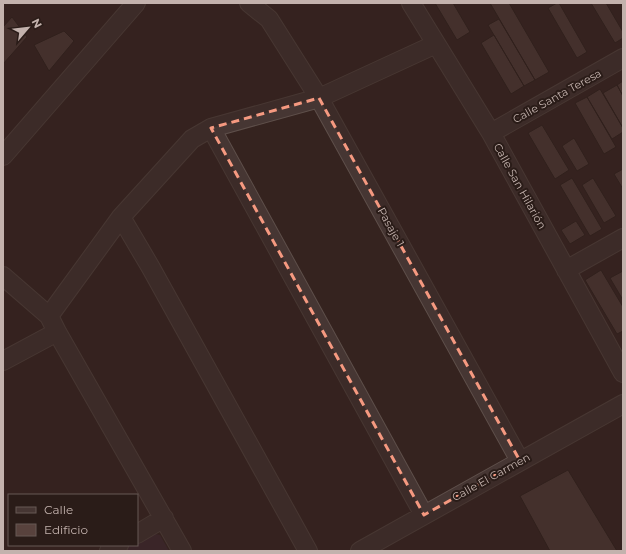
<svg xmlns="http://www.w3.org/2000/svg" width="626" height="554" font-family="Montserrat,sans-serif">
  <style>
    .green { fill: #402934 }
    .building { fill: #58423d; stroke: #2c1e1a }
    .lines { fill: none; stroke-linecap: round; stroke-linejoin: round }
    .minor-casing { stroke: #5e4f4a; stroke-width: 20 }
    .minor { stroke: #463633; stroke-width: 18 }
    .marked { fill: none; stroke: #f59980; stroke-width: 3; stroke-dasharray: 8 5; stroke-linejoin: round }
    .labels { text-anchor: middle; stroke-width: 4; stroke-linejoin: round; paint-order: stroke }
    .street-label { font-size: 11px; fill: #c3b2ad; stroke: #2a1c18 }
  </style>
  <rect width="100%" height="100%" fill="#35231f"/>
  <path class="green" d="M150 533 160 535 169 551H118L128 545H137V540Z"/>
  <path class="building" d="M435 3H453L470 32 457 40Z
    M490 3H509L549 72 535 80Z
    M557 3H559L587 52 577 58 548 8Z
    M591 3H606L623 32V38L615 43Z
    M12 17 27 37 3 64V27Z
    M499 19 535 80 524 86 488 25Z
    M64 31 74 41 49 71 34 45Z
    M494 35 524 86 511 94 481 43Z
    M623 81V96L617 85Z
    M617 85 623 96V128L603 93Z
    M600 89 623 128V132L612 139 587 97Z
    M587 97 616 147 604 154 575 103Z
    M542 125 569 170 555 179 528 133Z
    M574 138 589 164 577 171 562 146Z
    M623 169V189L614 174Z
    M572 178 602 229 590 236 560 185Z
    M593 178 616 216 604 223 582 185Z
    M576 221 585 235 570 244 561 230Z
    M601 270 623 307V331L617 334 585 280Z
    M623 271V300L610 278Z
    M568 470 617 551H550L520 496Z"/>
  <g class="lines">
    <g class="minor-casing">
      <path id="minor" d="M249 3 269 19 319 98 520 461
        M411 3 491 133 623 373
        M211 128 424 515
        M491 133 623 58
        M3 156 136 3
        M121 217 151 268 308 551
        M566 270 623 238
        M3 276 49 316 57 332 182 551
        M49 316 121 217 192 139 211 128 319 98 436 44
        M3 361 57 332
        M137 534 164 518
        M109 551 119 545
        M360 551 623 404"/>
    </g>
    <use href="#minor" class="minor"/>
  </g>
  <path d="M0 0H626V554H0ZM319 98 520 461 424 515 211 128Z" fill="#35231f" fill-opacity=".55" fill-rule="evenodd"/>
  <path class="marked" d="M319 98 520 461 424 515 211 128Z"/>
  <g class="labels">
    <g class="street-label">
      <text transform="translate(557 96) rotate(-29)" y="4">Calle Santa Teresa</text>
      <text transform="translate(520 186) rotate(61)" y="4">Calle San Hilarión</text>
      <text transform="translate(391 227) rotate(61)" y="4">Pasaje 1</text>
      <text transform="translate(491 477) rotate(-29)" y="4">Calle El Carmen</text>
    </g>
  </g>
  <rect width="626" height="554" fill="none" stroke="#c3b2ad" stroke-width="8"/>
  <rect x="8" y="494" width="130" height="52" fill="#2a1c18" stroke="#675854"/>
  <rect x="16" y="507" width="20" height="6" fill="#463633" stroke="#675854"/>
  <text x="44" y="514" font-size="12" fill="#c3b2ad">Calle</text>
  <rect x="16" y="524" width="20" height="12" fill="#58423d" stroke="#675854"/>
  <text x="44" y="534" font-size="12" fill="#c3b2ad">Edificio</text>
  <g transform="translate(28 28) rotate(62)" stroke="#2a1c18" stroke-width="3" paint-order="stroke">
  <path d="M0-3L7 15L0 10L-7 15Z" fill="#c3b2ad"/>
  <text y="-6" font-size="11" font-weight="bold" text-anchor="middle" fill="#c3b2ad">N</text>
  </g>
</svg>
